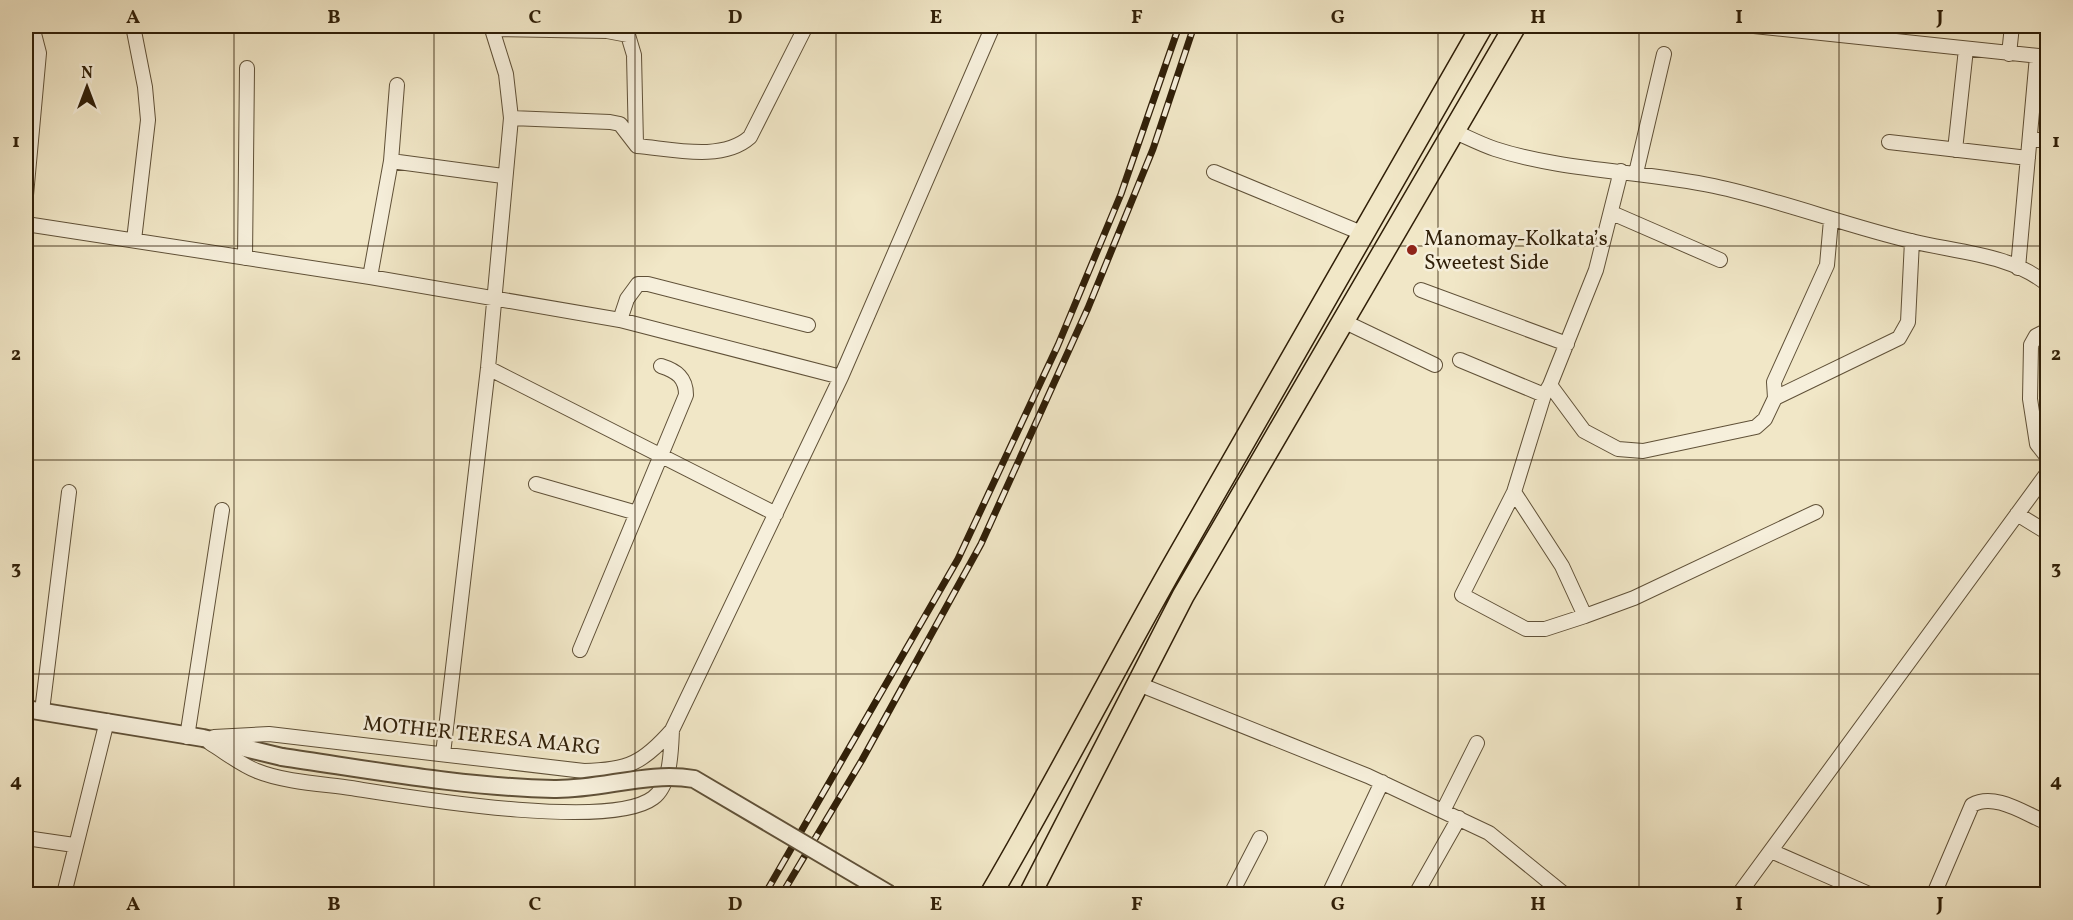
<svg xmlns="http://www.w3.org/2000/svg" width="2073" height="920" font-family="Vollkorn,serif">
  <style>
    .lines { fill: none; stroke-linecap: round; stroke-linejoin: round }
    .minor-casing { stroke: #605138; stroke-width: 16 }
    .tertiary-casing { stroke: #605138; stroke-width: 20 }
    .primary-casing { stroke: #301f08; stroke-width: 24 }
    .minor { stroke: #f6efdb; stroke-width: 14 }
    .tertiary { stroke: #f6efdb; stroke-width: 16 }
    .primary { stroke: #f1e7c7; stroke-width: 21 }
    .rail-casing { stroke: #301f08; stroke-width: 7 }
    .rail { stroke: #f6efdb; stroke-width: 4.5; stroke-dasharray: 14; stroke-linecap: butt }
    .tertiary-bridge-casing { stroke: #605138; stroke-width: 20; stroke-linecap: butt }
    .tertiary-bridge { stroke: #f6efdb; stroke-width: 16 }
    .grid { fill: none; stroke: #301f08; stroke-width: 1.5; stroke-opacity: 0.55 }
    .poi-dot { fill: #8f2418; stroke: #f6efdb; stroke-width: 2 }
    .labels { text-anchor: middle; stroke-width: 5; stroke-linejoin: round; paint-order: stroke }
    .poi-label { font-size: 21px; fill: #301f08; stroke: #f6efdb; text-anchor: start }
    .street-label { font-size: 21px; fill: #301f08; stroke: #f6efdb }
    .neatline { fill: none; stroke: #301f08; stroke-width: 2 }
    .grid-label { font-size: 20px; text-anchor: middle; font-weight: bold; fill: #301f08 }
  </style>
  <rect width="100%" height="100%" fill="#f1e7c7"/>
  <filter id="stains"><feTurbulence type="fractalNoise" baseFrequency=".00333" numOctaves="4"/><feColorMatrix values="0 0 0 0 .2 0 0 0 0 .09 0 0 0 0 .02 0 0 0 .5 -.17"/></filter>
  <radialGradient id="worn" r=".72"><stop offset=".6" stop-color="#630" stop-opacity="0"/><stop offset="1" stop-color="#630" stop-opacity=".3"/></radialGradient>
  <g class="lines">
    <g class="minor-casing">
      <path id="minor" d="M133 26 145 87 148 120 134 240
        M1754 26 2048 57
        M492 29 607 31 628 35 634 55 636 144
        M2009 54 2012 26
        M511 118 610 122 620 124 637 146C672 149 722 162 750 137L806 26
        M1453 131C1467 137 1480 144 1495 149 1562 171 1643 171 1714 186 1780 200 1844 225 1911 241 1955 252 2012 254 2048 285
        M2030 139 2048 141
        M1889 142 2028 158
        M1955 150 1966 49
        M391 161 503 176
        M1621 171 1596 270 1550 385 1584 431 1618 449 1643 451 1756 427 1765 419 1775 398 1899 338 1908 322 1912 241
        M1214 172 1364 234
        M1636 173 1664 54
        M26 195 39 53 32 26
        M1612 213 1720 260
        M26 224 370 277 620 320 841 377
        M245 258 247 68
        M2018 268 2037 56
        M370 277 391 161 397 85
        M1421 290 1567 344
        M620 320 627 299 638 284H648L808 325
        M1343 321 1435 365
        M2048 330 2036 336 2031 345 2030 399 2037 444 2048 458
        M1460 360 1544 395
        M488 368 776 514
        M1550 385 1544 395 1514 492 1462 595 1526 629H1545L1585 616
        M1775 398 1774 382 1827 265 1831 220
        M536 484 637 513
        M1514 492 1562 566 1585 616 1634 598 1816 512
        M2017 514 2048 533
        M580 650 686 395C686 378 677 371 661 366
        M1136 683 1368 776 1489 833 1564 894
        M42 711 69 492
        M187 737 222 510
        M214 737 269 734 584 771C628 770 643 763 672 730L841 377 993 26
        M210 743C225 752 241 765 257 771 284 782 323 784 351 788 409 797 609 831 653 798 671 785 671 750 672 730
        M443 754 488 368 511 118 506 74 491 26
        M1443 811 1477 743
        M26 838 74 845
        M1771 851 1869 894
        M64 894 107 721
        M1231 894 1260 838
        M1329 894 1382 782
        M1416 894 1459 818
        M1739 894 2048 472
        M1934 894 1972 805C1995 792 2025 814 2048 823"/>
    </g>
    <g class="tertiary-casing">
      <path id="tertiary" d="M26 709 203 738 282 757"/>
    </g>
    <g class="primary-casing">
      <path id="primary" d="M991 894C1056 783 1114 669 1178 557 1278 379 1382 204 1482 26
        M1030 894 1183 596 1515 26"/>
    </g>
    <use href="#minor" class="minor"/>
    <use href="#tertiary" class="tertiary"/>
    <use href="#primary" class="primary"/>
    <g class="rail-casing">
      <path id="rail" d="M765 894 958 559 1058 345 1121 194 1179 26
        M782 894 862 760 981 544 1088 308 1153 149 1194 26"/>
    </g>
    <use href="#rail" class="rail"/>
    <g class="tertiary-bridge-casing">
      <path id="tertiary-bridge" d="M282 757C372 770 463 787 554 789 602 790 647 771 694 779L889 894"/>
    </g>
    <use href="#tertiary-bridge" class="tertiary-bridge"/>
  </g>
  <path class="grid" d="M234 26V894M434 26V894M635 26V894M836 26V894M1036 26V894M1237 26V894M1438 26V894M1639 26V894M1839 26V894M26 246H2048M26 460H2048M26 674H2048"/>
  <circle class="poi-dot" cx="1412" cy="250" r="6"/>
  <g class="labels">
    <g class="poi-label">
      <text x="1424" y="245">Manomay-Kolkata’s<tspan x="1424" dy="24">Sweetest Side</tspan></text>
    </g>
    <g class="street-label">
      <text transform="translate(482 735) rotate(6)" y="7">MOTHER TERESA MARG</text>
    </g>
  </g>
  <rect width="2073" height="920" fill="none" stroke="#f1e7c7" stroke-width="66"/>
  <g transform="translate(87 87)" stroke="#f6efdb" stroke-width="4.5" paint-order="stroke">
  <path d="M0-4.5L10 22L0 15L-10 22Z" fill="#301f08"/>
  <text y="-9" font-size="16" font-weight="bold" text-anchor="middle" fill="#301f08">N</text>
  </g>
  <rect x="33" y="33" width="2007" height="854" class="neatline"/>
  <g class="grid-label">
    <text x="133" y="23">A</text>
    <text x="334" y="23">B</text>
    <text x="535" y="23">C</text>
    <text x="735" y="23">D</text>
    <text x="936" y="23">E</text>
    <text x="1137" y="23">F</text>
    <text x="1338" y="23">G</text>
    <text x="1538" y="23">H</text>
    <text x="1739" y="23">I</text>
    <text x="1940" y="23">J</text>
    <text x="16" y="147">1</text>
    <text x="2056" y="147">1</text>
    <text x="16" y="360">2</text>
    <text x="2056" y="360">2</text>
    <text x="16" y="574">3</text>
    <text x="2056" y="574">3</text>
    <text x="16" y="787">4</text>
    <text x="2056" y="787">4</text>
    <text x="133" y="910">A</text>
    <text x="334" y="910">B</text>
    <text x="535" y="910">C</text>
    <text x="735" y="910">D</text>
    <text x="936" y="910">E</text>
    <text x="1137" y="910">F</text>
    <text x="1338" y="910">G</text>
    <text x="1538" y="910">H</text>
    <text x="1739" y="910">I</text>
    <text x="1940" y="910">J</text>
  </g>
  <rect width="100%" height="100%" filter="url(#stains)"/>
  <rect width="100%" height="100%" fill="url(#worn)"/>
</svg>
